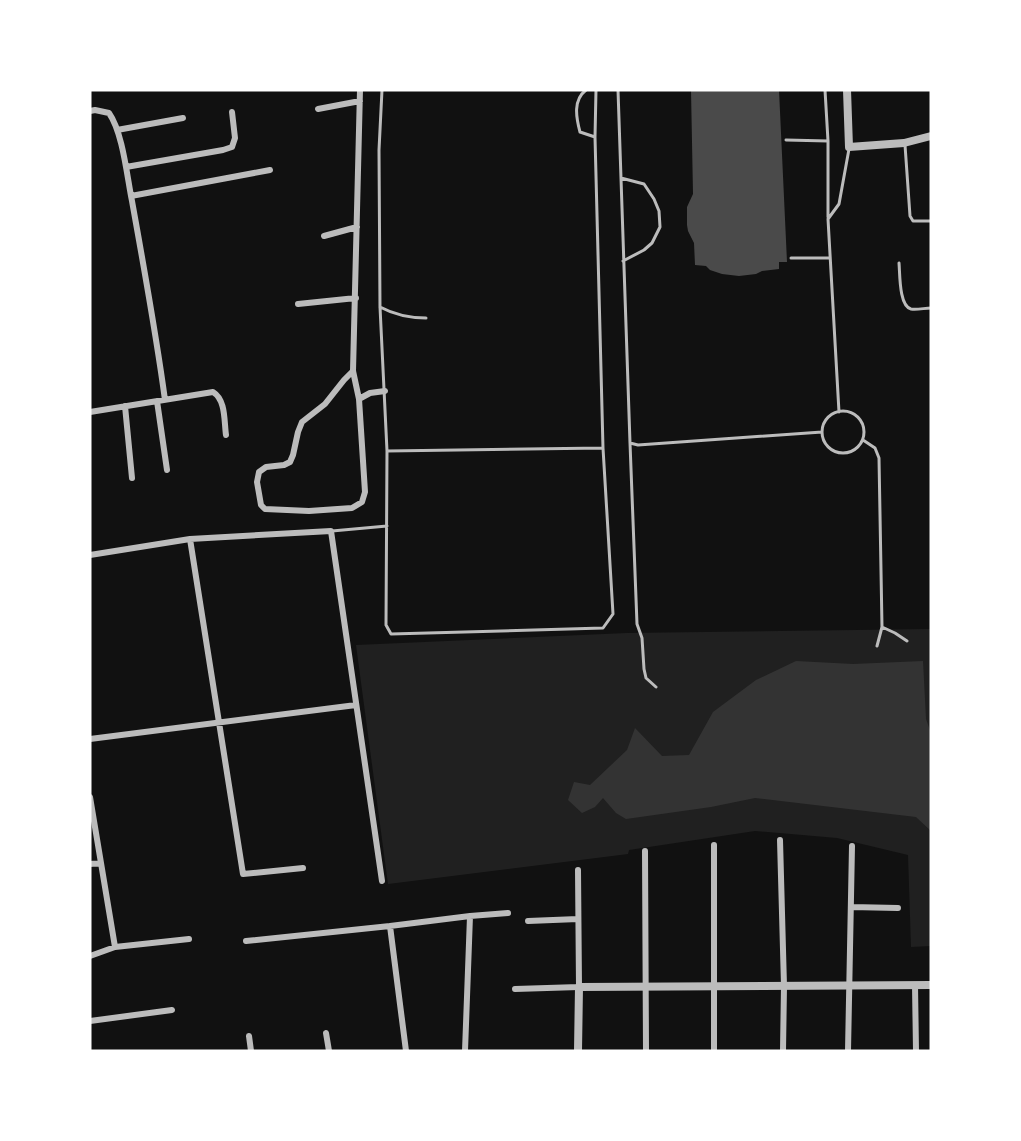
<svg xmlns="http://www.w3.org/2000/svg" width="1021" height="1141" font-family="Poppins,sans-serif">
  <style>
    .green { fill: #202020 }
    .water { fill: #333 }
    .building { fill: #4a4a4a }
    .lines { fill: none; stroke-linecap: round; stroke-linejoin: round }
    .service { stroke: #bcbcbc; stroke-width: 3 }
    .minor { stroke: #bcbcbc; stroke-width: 6 }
    .tertiary { stroke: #bcbcbc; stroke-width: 8 }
  </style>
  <rect width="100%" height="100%" fill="#111"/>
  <path class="green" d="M931 629V946L911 947 908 855 837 838 755 831 629 850 628 854 388 884 356 645 627 633Z"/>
  <path class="water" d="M796 661 853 664 923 661 926 719 931 733V831L916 817 755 798 711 807 626 819 616 813 603 798 595 807 582 813 568 800 574 782 590 785 627 750 635 728 662 756 689 755 713 712 756 680Z"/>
  <path class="building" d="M691 90H779L787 262H779V269L762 271 756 274 739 276 722 274 710 270 706 266 695 265 694 243 688 231 687 225V207L693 194Z"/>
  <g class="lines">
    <path class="service" d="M382 90 379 150 380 307 387 451 603 448 595 137 596 90
      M586 90C573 100 576 117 580 132L595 137
      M618 90 630 443 638 445 822 432
      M825 90 828 141V217
      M786 140 828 141
      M905 145 910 216 913 221H931
      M621 178 644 184 654 199 659 211 660 227 652 243 644 250 623 261
      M791 258H830
      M899 263C900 274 899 306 911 309 917 310 925 308 931 308
      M380 307C395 315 409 318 426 318
      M822 432a21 21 0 1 1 42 0a21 21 0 1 1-42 0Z
      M839 412 828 219 839 204 849 149
      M863 440 875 448 879 458 882 627 877 646
      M630 443 637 624 642 638 644 669 646 678 656 687
      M387 451 386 625 391 634 603 628 613 614 603 448
      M332 531 387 526
      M882 627 895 633 907 641"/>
    <path class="minor" d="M318 109 360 101
      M90 111 95 110 109 113C123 133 127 177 132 201 144 268 156 333 165 400
      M117 130 183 118
      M126 167 223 150 232 147 235 138 232 112
      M131 196 270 170
      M324 236 357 227
      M298 304 356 298
      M353 371 344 380 325 404 302 422 298 432 293 455 290 462 284 465 266 467 259 472 257 482 261 505 265 509 309 511 352 508 362 502 365 492 359 399 370 393 385 391
      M359 399 353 371 360 90
      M157 401 167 470
      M125 406 132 478
      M90 412 213 392C226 400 224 421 226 435
      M190 539 243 874 303 868
      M90 555 190 539 331 531 382 881
      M90 739 356 705
      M90 797 115 947
      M780 840 784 986 783 1051
      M714 845V1051
      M645 851 646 1051
      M90 864 101 863
      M851 907 898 908
      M528 921 578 919
      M390 926 406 1051
      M246 941 390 926 470 916 508 913
      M90 956 115 947 189 939
      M915 985 916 1051
      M515 989 579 987 578 870
      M90 1021 172 1010
      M326 1033 329 1051
      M249 1036 251 1051
      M465 1051 470 916
      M848 1051 852 846"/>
    <path class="tertiary" d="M847 90 849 147 904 143 931 136
      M578 1051 579 987 931 985"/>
  </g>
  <rect width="1021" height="1141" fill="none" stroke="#ffffff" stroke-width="183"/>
</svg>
